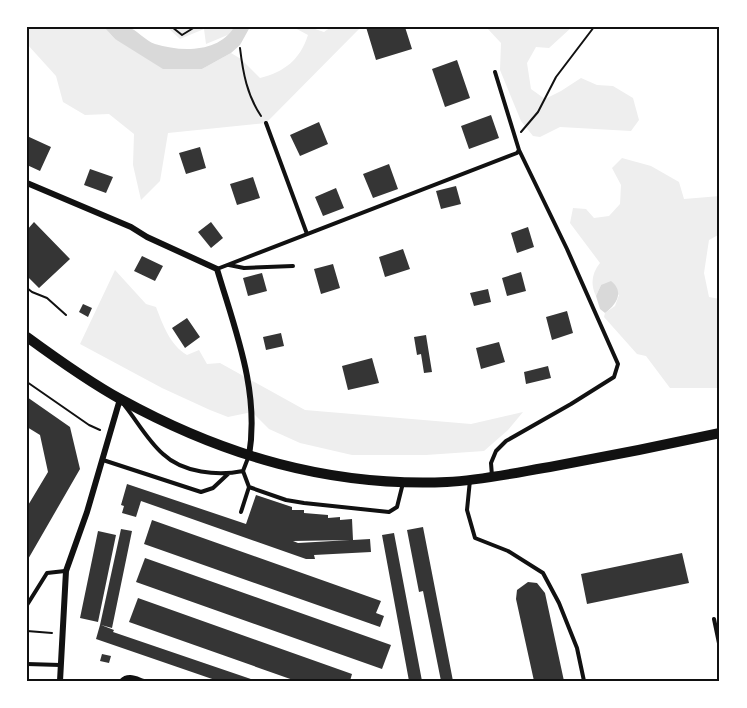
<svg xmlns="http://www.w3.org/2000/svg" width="747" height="708" font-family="'Sofia Sans Condensed',sans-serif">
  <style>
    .green { fill: #eee }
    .water { fill: #d9d9d9 }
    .building { fill: #353535; fill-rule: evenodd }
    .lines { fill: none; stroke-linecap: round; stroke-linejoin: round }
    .path { stroke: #111; stroke-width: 2 }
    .service { stroke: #111; stroke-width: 4 }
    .minor { stroke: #111; stroke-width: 6 }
    .secondary { stroke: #111; stroke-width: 10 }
    .neatline { fill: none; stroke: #111; stroke-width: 2 }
  </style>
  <rect width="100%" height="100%" fill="#fff"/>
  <path class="green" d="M27 27H104L115 39 202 69 231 53 241 59 260 78C284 72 300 60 308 35L293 27H309L324 32 331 27H361L266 123 168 133 160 181 141 200 133 165 134 134 109 114 85 115 63 102 56 76 27 44Z
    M167 27H234L230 34 206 44 204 29 180 39Z
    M486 27H572L549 48 536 47 527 63 531 89 545 99 561 91 581 78 597 85 613 86 633 98 639 120 631 131 560 127 540 137 533 136 521 121 500 70 501 43Z
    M622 158 651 166 679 182 684 199 720 196V234L709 240 704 273 709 297 720 299V388H670L646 356 637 354 604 317 605 313 615 306 619 295 601 285 596 296C590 284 592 273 600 263L570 223 573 208 586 209 594 218 609 216 620 204 621 185 612 168Z
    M115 270 146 304 156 307C163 325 170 345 187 355L199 350 207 364 220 363 305 410 471 424 523 412 508 430 484 451 426 455H352L300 443 269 429 252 412 228 417 210 410 162 388 80 344Z"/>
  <path class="water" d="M104 27C112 27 120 26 127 27 137 29 145 41 155 44 181 52 219 53 234 27H250L240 45 231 53 202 69H163L115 39Z
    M611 281C625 292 616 305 605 313L600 309 596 296 601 285Z"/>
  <path class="building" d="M366 27H405L412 49 376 60Z
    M457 60 470 98 445 107 432 69Z
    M491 115 499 138 469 149 461 126Z
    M319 122 328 144 300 156 290 135Z
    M27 136 51 147 40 171 27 165Z
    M200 147 206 168 186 174 179 153Z
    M389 164 398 189 373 198 363 174Z
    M90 169 113 177 106 193 84 185Z
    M253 177 260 198 237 205 230 184Z
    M456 186 461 204 441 209 436 191Z
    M336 188 344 208 323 216 315 197Z
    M34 222 70 259 39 288 27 276V230Z
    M211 222 223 238 211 248 198 232Z
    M528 227 534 247 517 253 511 233Z
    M403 249 410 269 385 277 379 257Z
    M142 256 163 266 155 281 134 271Z
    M333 264 340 288 321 294 314 269Z
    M521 272 526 291 507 296 502 278Z
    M262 273 267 291 248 296 243 278Z
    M488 289 491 302 474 306 470 293Z
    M83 304 92 308 88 317 79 312Z
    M567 311 573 333 552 340 546 317Z
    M187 318 200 337 185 348 172 328Z
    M281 333 284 346 266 350 263 337Z
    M426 335 432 372 424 373 421 354 417 355 414 337Z
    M499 342 505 362 481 369 476 348Z
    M372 358 379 383 348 390 342 366Z
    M548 366 551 378 526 384 524 372Z
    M27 397 70 427 80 469 27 561V507L48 472 40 435 27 427Z
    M127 484 246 524 256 495 292 507V510H304V513L328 515V518L340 517V520L352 519 353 540 370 539 371 552 314 555 315 559H306L141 501 136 517 122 513 124 506 121 505ZM350 540 298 543 293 541Z
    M152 520 381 601 376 613 384 616 380 627 144 544Z
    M423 527 453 681H441L423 591 419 592 407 530Z
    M121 529 132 531 112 628 101 625 114 630 113 632 257 681H218L96 639 100 625Z
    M98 531 116 535 98 622 80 618Z
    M394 533 422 681H409L382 535Z
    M682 553 689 583 587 604 581 574Z
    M145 558 391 645 382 669 136 582Z
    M528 582 537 583 545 593 564 681H534L516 599 517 590Z
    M138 598 352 674 350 681H296L129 622Z
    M102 654 111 656 109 663 100 661Z"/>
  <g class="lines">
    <path class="path" d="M172 27 182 35 195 27
      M240 48C243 73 247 95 261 116
      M521 132 538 112 556 77 594 27
      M27 288 32 292 47 298 66 315
      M27 382 89 425 100 430
      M27 631 52 633"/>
    <path class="service" d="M266 123 307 234
      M229 265 244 268 293 266
      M217 269 517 153 519 150 495 72
      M125 406C137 421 148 441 163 454 183 473 218 476 243 471
      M248 458 243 471 249 487 286 500 304 503 389 512 397 507 403 483
      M103 460 201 492 213 488 228 474
      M492 476 491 463 496 451 506 441 571 404 614 377 618 364 567 249 519 150
      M470 480 467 510 475 538 508 551 543 573 559 603 577 648 584 681
      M241 512 249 487
      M27 605 47 573 65 571
      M714 619 720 648
      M27 664 60 665
      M121 681C128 674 135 678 144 681"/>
    <path class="minor" d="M27 183 131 227 147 237 217 269C235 330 260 391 249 456
      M60 681 66 571 87 512 120 399"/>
    <path class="secondary" d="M27 337C57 359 89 382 122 400 224 456 330 487 447 482 484 480 519 472 555 466 610 456 665 445 720 433"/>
  </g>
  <rect width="747" height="708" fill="none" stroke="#ffffff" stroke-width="57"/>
  <rect x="28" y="28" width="690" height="652" class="neatline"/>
</svg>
